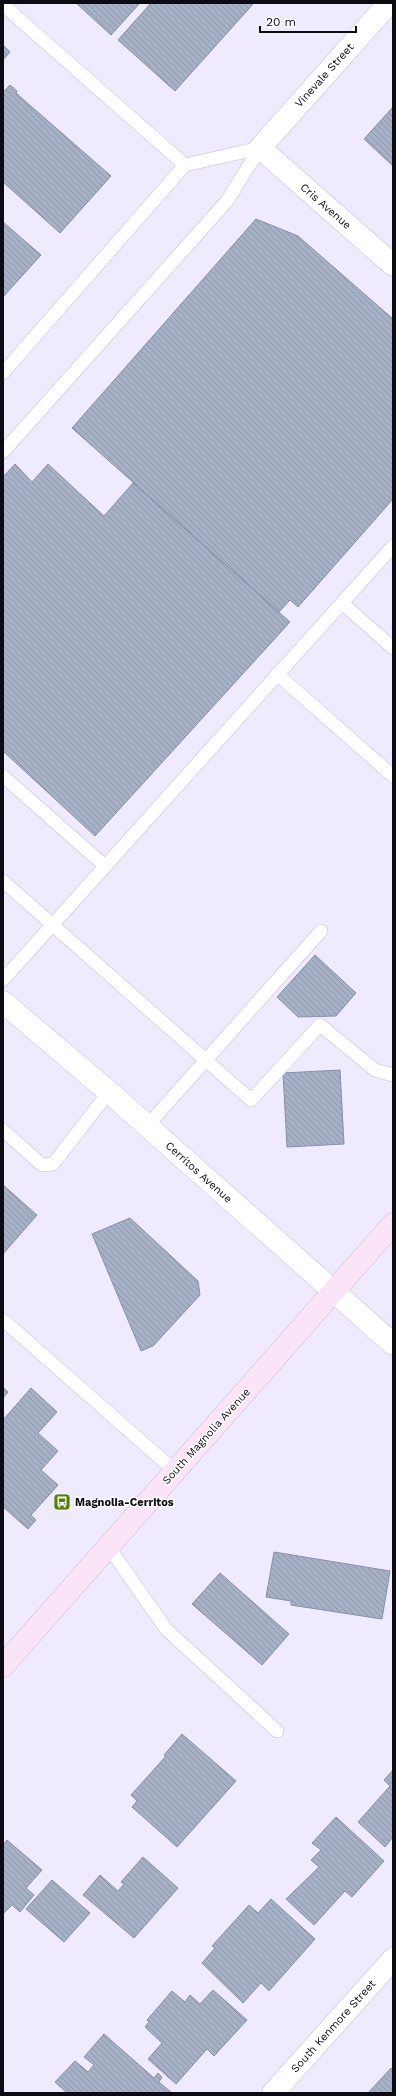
<svg xmlns="http://www.w3.org/2000/svg" width="396" height="2096" font-family="'Work Sans',sans-serif">
  <style>
    .building { fill: url(#building-back-hatch); stroke: #8690a6 }
    .lines { fill: none; stroke-linecap: round; stroke-linejoin: round }
    .service-casing { stroke: #c4bdd5; stroke-width: 14 }
    .minor-casing { stroke: #c4bdd5; stroke-width: 23 }
    .tertiary-casing { stroke: #c4bdd5; stroke-width: 23 }
    .secondary-casing { stroke: #c4bdd5; stroke-width: 23 }
    .service { stroke: #fff; stroke-width: 13 }
    .minor { stroke: #fff; stroke-width: 22 }
    .tertiary { stroke: #fff; stroke-width: 22 }
    .secondary { stroke: #fbe4f7; stroke-width: 22 }
    .labels { text-anchor: middle; stroke-width: 3; stroke-linejoin: round; paint-order: stroke }
    .street-label { font-size: 11px; fill: #0c0a12; stroke: #fff }
    .poi-label { font-size: 11px; font-weight: bold; fill: #0c0a12; stroke: #fff; text-anchor: start }
  </style>
  <defs>
    <pattern id="building-back-hatch" width="6" height="6" patternUnits="userSpaceOnUse"><rect width="6" height="6" fill="#a6b1c7"/><path d="M-1 5l2 2M0 0l6 6M5-1l2 2" fill="none" stroke="#8e97aa"/></pattern>
  </defs>
  <rect width="100%" height="100%" fill="#f0eafe"/>
  <path class="building" d="M76 3H140L111 35Z
    M151 3H254L175 91 118 40Z
    M3 45 10 52 3 60Z
    M10 85 17 91 16 93 111 176 60 233 3 182V92Z
    M393 107V166L364 139Z
    M256 219 298 236 393 319V499L298 607 290 600 279 612 72 428Z
    M3 222 41 255 3 297Z
    M15 464 32 482 48 464 104 516 133 483 290 622 95 836 3 751V477Z
    M315 955 356 993 336 1016 298 1017 277 997Z
    M340 1070 344 1144 287 1147 283 1073Z
    M3 1185 37 1215 3 1254Z
    M130 1218 198 1281 200 1295 153 1346 141 1351 92 1234Z
    M3 1387 8 1392 3 1398Z
    M31 1388 57 1412 38 1433 58 1451 41 1470 58 1485 31 1515 36 1520 28 1529 3 1507V1420Z
    M274 1552 390 1571 382 1619 291 1605V1601L266 1597Z
    M220 1573 289 1634 262 1665 192 1604Z
    M182 1734 236 1781 177 1847 132 1807 137 1801 131 1795 166 1756 164 1755Z
    M393 1770V1837L385 1847 358 1822 390 1786 384 1780Z
    M336 1817 384 1861 352 1897 345 1891 314 1925 286 1899 319 1867 311 1860 321 1850 312 1843Z
    M7 1840 42 1870 26 1888 34 1895 20 1912 12 1905 3 1914V1845Z
    M143 1857 178 1888 134 1938 83 1895 100 1875 118 1891 124 1884 121 1882Z
    M52 1880 90 1913 64 1942 26 1909Z
    M271 1899 315 1939 269 1991 261 1983 243 2003 202 1963 215 1948 212 1946 249 1905 258 1913Z
    M213 1990 247 2020 214 2056 207 2049 176 2084 148 2059 162 2043 145 2027 149 2022 147 2020 172 1991 185 2002 190 1995 200 2004Z
    M104 2034 154 2078 158 2073 162 2077 159 2082 172 2093H67L55 2082 75 2061 88 2072 94 2065 84 2057Z
    M391 2068 393 2070V2093H368Z"/>
  <g class="lines">
    <g class="service-casing">
      <path id="service" d="M3 5 185 165 3 373
        M185 165 260 148
        M3 452 227 201 260 148
        M342 603 393 648
        M277 674 393 776
        M3 776 105 866
        M3 881 251 1100 320 1025 375 1070 393 1075
        M3 980 393 546
        M147 1126 321 931
        M3 1130 42 1165 53 1164 109 1092
        M3 1320 175 1471
        M108 1546 166 1629 277 1731"/>
    </g>
    <g class="minor-casing">
      <path id="minor" d="M389 3 260 148 393 265
        M273 2093 393 1959"/>
    </g>
    <g class="tertiary-casing">
      <path id="tertiary" d="M3 1002 109 1092 393 1344"/>
    </g>
    <g class="secondary-casing">
      <path id="secondary" d="M3 1666 393 1224"/>
    </g>
    <use href="#service" class="service"/>
    <use href="#minor" class="minor"/>
    <use href="#tertiary" class="tertiary"/>
    <use href="#secondary" class="secondary"/>
  </g>
  <defs>
    <g id="bus-square" transform="scale(0.9)"><rect x="-9" y="-9" width="18" height="18" rx="4" fill="#517f08" stroke="#fff"/><path d="M-5-6H5V4H4V6H2V4H-2V6H-4V4H-5ZM-3.5-4V0h7V-4ZM-3.5 1.2v1.5H-2V1.2ZM2 1.2v1.5H3.5V1.2Z" fill="#fff"/></g>
  </defs>
  <g fill-rule="evenodd">
    <use href="#bus-square" x="62" y="1502"/>
  </g>
  <g class="labels">
    <g class="street-label">
      <text transform="translate(324 75) rotate(-48)" y="4">Vinevale Street</text>
      <text transform="translate(326 206) rotate(41)" y="4">Cris Avenue</text>
      <text transform="translate(199 1172) rotate(42)" y="4">Cerritos Avenue</text>
      <text transform="translate(206 1436) rotate(-48)" y="4">South Magnolia Avenue</text>
      <text transform="translate(333 2026) rotate(-48)" y="4">South Kenmore Street</text>
    </g>
    <g class="poi-label">
      <text x="75" y="1506">Magnolia-Cerritos</text>
    </g>
  </g>
  <rect width="396" height="2096" fill="none" stroke="#0c0a12" stroke-width="8"/>
  <path d="M260 26v6h96v-6" fill="none" stroke="#0c0a12" stroke-width="2"/>
  <text x="266" y="26" font-size="12" fill="#0c0a12" stroke="#ffffff" stroke-width="3" paint-order="stroke">20 m</text>
</svg>
